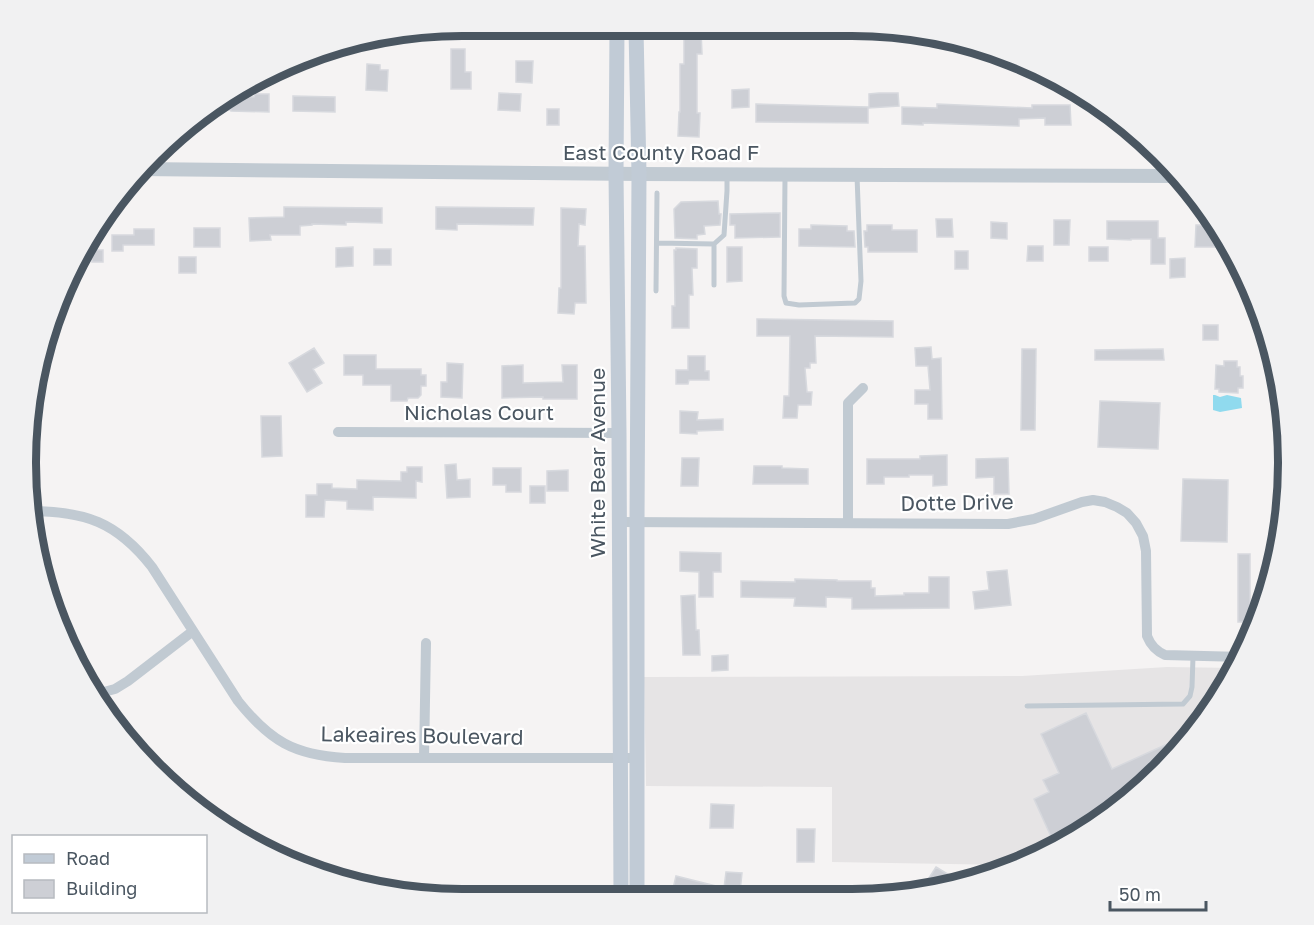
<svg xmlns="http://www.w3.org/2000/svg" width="1314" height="925" font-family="'Golos Text',sans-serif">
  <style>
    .education { fill: #e6e4e5 }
    .water { fill: #90daee }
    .building { fill: #cdcfd5; stroke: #d7d9de; stroke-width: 1.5 }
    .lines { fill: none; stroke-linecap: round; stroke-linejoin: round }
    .service { stroke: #c1cad2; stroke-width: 5 }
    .minor { stroke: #c1cad2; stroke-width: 10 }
    .tertiary { stroke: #c1cad2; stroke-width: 14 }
    .secondary { stroke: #c1cbd6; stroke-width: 15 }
    .labels { text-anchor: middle; stroke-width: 4.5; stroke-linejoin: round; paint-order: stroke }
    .street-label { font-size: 21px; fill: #4a5661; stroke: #fff }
    .rim { fill: none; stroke: #4a5661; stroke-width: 8 }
  </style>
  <rect width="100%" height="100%" fill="#f5f3f3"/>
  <path class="education" d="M1167 667 1236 668 1198 728 1140 791 1044 855 1009 865 832 862V787L646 786 644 677 1022 676Z"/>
  <path class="water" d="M1213 395H1215L1220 397 1227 395 1241 398 1242 408 1220 412 1213 410Z"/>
  <path class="building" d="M684 29 701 30 702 54H697V113H700L699 137 678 136 679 112H680V64H684Z
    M451 49H465V72H471V89H451Z
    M516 61H533L532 83 516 82Z
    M367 64 380 65V70H388L387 91 366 90Z
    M749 89V107L732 108V90Z
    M499 93 521 94 520 111 498 110Z
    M879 93H898L899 106 869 108V94Z
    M255 94H269V112L231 111V110L208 109 220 99 226 96 254 97Z
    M293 96 335 97V112L293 111Z
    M756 104 868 107V123L756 122Z
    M937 104 1032 108V105H1070L1071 125H1045V118L1019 119V126L923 123V125L902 124V107L937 108Z
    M547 109H559V125H547Z
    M718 201 719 214H721L720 225 704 226 705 234 697 235V239L675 238 674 209 681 202Z
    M284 207 382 208V223L346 222V225L312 224V225L300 226V235H270L271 240 250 241 249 218 284 217Z
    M436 207 534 208 533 225 457 224V230L436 229Z
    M561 208 586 209 585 225 579 224 578 246H585L586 303H575L574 314 558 313 559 288H561Z
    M780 213V237L735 238V225H730V214Z
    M936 219H952L953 237H937Z
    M1054 220H1070L1069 245H1054Z
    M1107 221H1158V238H1165V264H1151V239H1131V240L1107 239Z
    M991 222 1007 223V239L991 238Z
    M811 225 847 226V231H854L855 247 799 246V229H811Z
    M867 225H892V230H917V252H868V247H865L864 231H867Z
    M1196 225H1217L1230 244 1234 254 1222 253V247H1195Z
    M194 228H220V247H194Z
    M134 229H154V245H123V251H112V235H134Z
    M1028 246H1043V261H1027Z
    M353 247V266L336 267V248Z
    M727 247H742V281L727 282Z
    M1089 247H1108V261H1089Z
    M676 248 697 249V268H692L693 295H689V328H672V306H675L674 250H676Z
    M374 249H391V265H374Z
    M92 250H103V262H92Z
    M955 251H968V269H955Z
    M179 257H196V273H179Z
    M1185 258V277L1170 278V259Z
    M757 319 893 321V337L815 336 816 363H810V368H805L807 392H812L811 405H798L797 418H783L784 396H789L790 336H757Z
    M1203 325H1218V340H1203Z
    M931 347 932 359 941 358 942 419H928V404H915V390H930L928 366H916L915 348Z
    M314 348 324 363 313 369 322 383 307 392 289 363Z
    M1022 349H1036L1035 430H1021Z
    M1163 349 1164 360H1095V350Z
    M344 355H376V369H421V375H426V386H421V395L418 398H408L407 401H391V385H363V375H344Z
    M688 356H705V371H709V380H689L688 384H676V370H688Z
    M1224 361H1237V367H1240V376H1243V388H1238V393L1219 392V389H1215L1216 365 1224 366Z
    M447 363 463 364 462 398 441 397V382H447Z
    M523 365V383L563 382 562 365H577V399H543V397L502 398V366Z
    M1100 401 1160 403 1158 449 1098 447Z
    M680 411 698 412 697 420 723 419V430L697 431V434L680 433Z
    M261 416H281L282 456 262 457Z
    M947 455V485L933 486V475H909V477H884V484H867V459H920V456Z
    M682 458H699L698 486H681Z
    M1008 458 1009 494H994V477L976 478V459Z
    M456 464 457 480 470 479V497L447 498 445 465Z
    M754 466H782V468L808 469V484H753Z
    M407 467H422V482L416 481V498L373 497V510L347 509V501L325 500 324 517H306V495H317V484H332V488L357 489V480L401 481V472H407Z
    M493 468H521V492H506V485H493Z
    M568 470V491H547V471Z
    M1183 479 1228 480 1227 542 1181 541Z
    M530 486H545V503H530Z
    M680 552 721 553V572H713V597H699V572L680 571Z
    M1238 554H1250V622H1238Z
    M1007 570 1011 605 975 609 973 592 989 590 987 572Z
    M929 577H949V608L852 609V598L826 597V607L794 606 795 598 741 597V581L795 582V579L837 580V581H871V588H875V596L904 595V593H929Z
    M695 595 696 630H699L700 655H683L681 596Z
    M728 655V670L712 671V656Z
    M1086 713 1112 769 1196 731 1140 791 1092 823 1053 841 1034 799 1049 792 1043 780 1059 773 1041 734Z
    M711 804 734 805 733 828H710Z
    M797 829H815L814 862H797Z
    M936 867 951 876 946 885 920 892Z
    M726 872 742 873 740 892 745 893V897H671L676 876 724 888Z"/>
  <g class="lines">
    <path class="service" d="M785 177 784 296 786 303 799 305 855 303 859 299 861 281 857 176
      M657 243 714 244
      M714 285V244L724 235 727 191V176
      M656 291 657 193
      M1027 706 1183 704 1190 696 1192 687 1193 657"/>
    <path class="minor" d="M338 432 619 433
      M29 511C85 511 117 522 152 567L238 701C270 741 294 755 345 758H638
      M620 522 1008 524 1034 519 1082 502 1093 500 1105 502 1117 507 1127 513 1136 523 1143 536 1146 551 1147 636C1151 646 1156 651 1165 655L1243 657
      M848 523V403L863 388
      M96 694 115 689 128 681 193 631
      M424 758 426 643"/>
    <path class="tertiary" d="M140 169 639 174 1181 176"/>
    <path class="secondary" d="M617 28 616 174 619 433 621 897
      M636 29 639 174 637 522V897"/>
  </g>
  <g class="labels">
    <g class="street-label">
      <text x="661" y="160">East County Road F</text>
      <text x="479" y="420">Nicholas Court</text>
      <text transform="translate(598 463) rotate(-90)" y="7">White Bear Avenue</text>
      <text transform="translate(957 503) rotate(-1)" y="7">Dotte Drive</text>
      <text transform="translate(422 736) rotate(1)" y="7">Lakeaires Boulevard</text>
    </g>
  </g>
  <path d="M0 0H1314V925H0ZM462 36H852A426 426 0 0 1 1278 462V463A426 426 0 0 1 852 889H462A426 426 0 0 1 36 463V462A426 426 0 0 1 462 36Z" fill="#f1f1f2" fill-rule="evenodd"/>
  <path class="rim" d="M462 36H852A426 426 0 0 1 1278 462V463A426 426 0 0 1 852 889H462A426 426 0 0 1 36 463V462A426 426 0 0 1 462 36Z"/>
  <rect x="12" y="835" width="195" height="78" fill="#ffffff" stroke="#b7bbc0" stroke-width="1.5"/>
  <rect x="24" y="854" width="30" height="9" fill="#c1cbd6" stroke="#b7bbc0" stroke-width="1.5"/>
  <text x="66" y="865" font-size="18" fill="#4a5661">Road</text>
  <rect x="24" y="880" width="30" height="18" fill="#cdcfd5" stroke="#b7bbc0" stroke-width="1.5"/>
  <text x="66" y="895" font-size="18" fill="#4a5661">Building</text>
  <path d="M1110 901v9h96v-9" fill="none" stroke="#4a5661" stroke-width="3"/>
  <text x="1119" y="901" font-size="18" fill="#4a5661" stroke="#ffffff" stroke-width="4.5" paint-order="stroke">50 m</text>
</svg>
